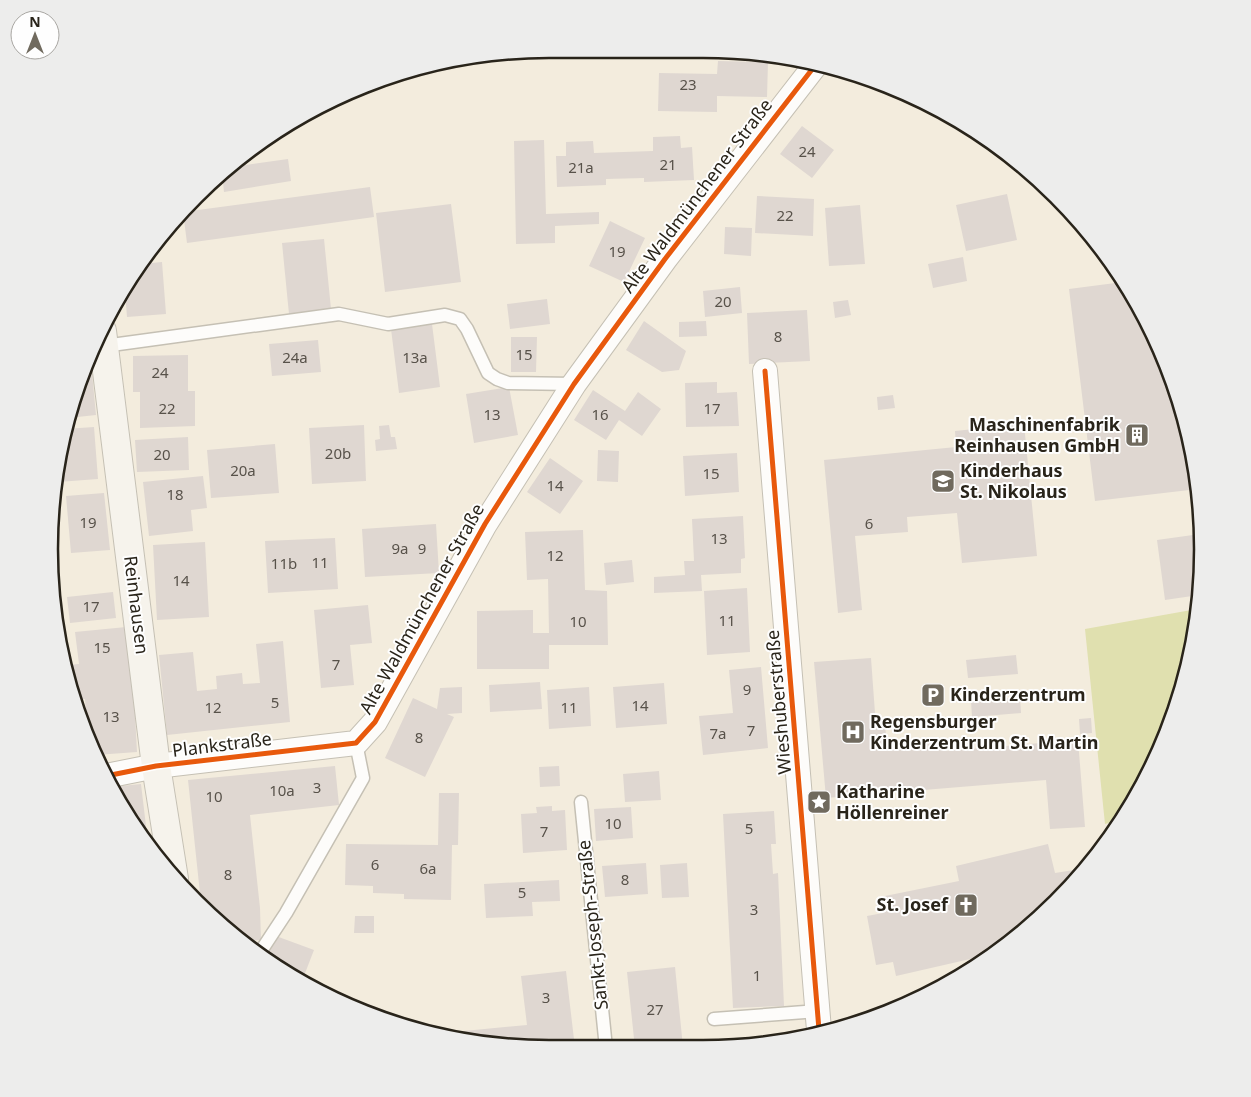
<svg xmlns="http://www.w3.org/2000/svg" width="1251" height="1097" font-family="'Noto Sans',sans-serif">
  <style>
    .green { fill: #e0e0af }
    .building { fill: #dfd7d1 }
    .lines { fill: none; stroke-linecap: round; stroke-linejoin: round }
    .lane-casing { stroke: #c5c0b4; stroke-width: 15 }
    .street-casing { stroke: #c5c0b4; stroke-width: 26 }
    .secondary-casing { stroke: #c5c0b4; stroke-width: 30 }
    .lane { stroke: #fdfcfa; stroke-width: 12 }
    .street { stroke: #fdfcfa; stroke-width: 24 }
    .secondary { stroke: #f6f3ec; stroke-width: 28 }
    .cycleway-casing { stroke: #fefefe; stroke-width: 8 }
    .cycleway { stroke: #e8590c; stroke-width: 5 }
    .labels { text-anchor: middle; stroke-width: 4; stroke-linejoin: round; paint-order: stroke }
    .number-label { font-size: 15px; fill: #58524a }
    .street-label { font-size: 18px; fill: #29241a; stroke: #fefefe }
    .poi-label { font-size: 18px; font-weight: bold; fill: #29241a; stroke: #fefefe; text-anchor: start }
    .rim { fill: none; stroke: #29241a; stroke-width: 2.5 }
  </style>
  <rect width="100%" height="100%" fill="#f3ecdd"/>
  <path class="green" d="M1197 609 1185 678 1151 770 1119 820 1105 824 1085 629Z"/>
  <path class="building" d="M718 61 768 62 767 97 717 96V112L658 111 659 73 717 74Z
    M337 97 338 107 312 111 327 100Z
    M802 126 834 150 812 178 780 154Z
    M680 136 681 148 692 147 694 180 644 182V178L606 179V185L557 187 556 156H566V142L593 141 594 153 653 151V137Z
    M544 140 546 214 599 212V224L555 226V243L516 244 514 141Z
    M288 159 291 181 224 192 223 182 208 184 219 173 225 168Z
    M370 187 374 217 187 243 183 212Z
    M1007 194 1017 240 966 251 956 205Z
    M757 196 814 199 813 236 755 233Z
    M451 204 461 282 385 292 376 213Z
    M860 205 865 264 829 266 825 208Z
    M610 221 645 238 624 282 589 266Z
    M725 227 752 228 751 256 724 254Z
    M324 239 331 309 289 314 282 243Z
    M963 257 967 281 933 288 928 264Z
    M162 262 166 314 127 317 125 291 141 264Z
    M1123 282 1151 327 1176 388 1198 484V489L1095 501 1069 289Z
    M740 287 742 313 705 317 703 291Z
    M547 299 550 324 510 329 507 304Z
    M848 300 851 315 835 318 833 302Z
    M807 310 810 361 749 364 747 313Z
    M644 321 686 351 679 370 662 372 626 350Z
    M706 321 707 336 679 337V322Z
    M432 324 440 387 399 393 391 329Z
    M511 337H537L536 372H511Z
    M318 340 321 372 272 376 269 344Z
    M90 352 96 415 68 418 87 357Z
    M188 355V391H195V426L140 428V392H133V356Z
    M717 382V393L737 392 739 426 686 427 685 383Z
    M509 387 518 435 474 443 466 394Z
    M593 390 625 411 638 392 661 409 642 436 619 420 606 440 574 420Z
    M893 395 895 408 878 410 877 397Z
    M1024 424 1037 556 962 563 957 513 907 517 908 532 855 536 862 610 838 613 824 460 956 447 955 431Z
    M364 425 366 481 312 484 309 428Z
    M389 425 391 437H395L397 449 376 451 375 440 380 439 379 426Z
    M94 427 98 479 58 482 57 473 58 451 65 429Z
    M188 437 189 470 137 472 135 440Z
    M275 444 279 493 211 498 207 450Z
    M598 450 619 451 618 482 597 481Z
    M737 453 739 492 685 496 683 456Z
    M550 458 583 481 560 514 527 492Z
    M203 476 207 508 191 510 193 531 149 536 143 482Z
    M104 493 110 550 71 553 66 496Z
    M743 516 745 558 741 559V573L701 575 702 591 654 593V577L685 575 684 561H694L692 519Z
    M436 524 439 573 365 577 362 529Z
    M583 530 585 590 607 591 608 645H549V669H477V611L533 610V633H549L548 579 527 580 525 532Z
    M1200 534 1201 581 1199 595 1165 600 1157 540Z
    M335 538 338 589 268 593 265 541Z
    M205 542 209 617 157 620 153 545Z
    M632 560 634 582 606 585 604 563Z
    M747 588 750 652 707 655 704 591Z
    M113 592 116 618 70 623 67 597Z
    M368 605 372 643 350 645 354 685 321 688 314 610Z
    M126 627 134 695 137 752 96 755 87 735 85 699 73 700 67 665 79 664 75 632Z
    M283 641 290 722 167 735 159 655 193 652 197 691 217 689 216 676 242 673 243 684 260 683 256 644Z
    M1016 655 1018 674 968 678 966 660Z
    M871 658 876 727 885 726 887 742 942 738 943 751 1078 740 1085 827 1050 829 1046 780 826 798 814 662Z
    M761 667 768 748 703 755 699 716 733 713 729 670Z
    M540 682 542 709 490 712 489 685Z
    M664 683 667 724 616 728 613 687Z
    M462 687V713L447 714 454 717 425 777 385 758 413 698 437 709 440 688Z
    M589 687 591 726 549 729 547 690Z
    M1020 697 1021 713 972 717 971 701Z
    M1091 718 1092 733 1080 734 1079 719Z
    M335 766 339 805 250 815 260 908 261 940 245 941 201 903 188 780Z
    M559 766 560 786 540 787 539 767Z
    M659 771 661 800 625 802 623 774Z
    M141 784 148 843 116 799 111 787Z
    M439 793H459L458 845H452L451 900 404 899V894L373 893V886L345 885 346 844 438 845Z
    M552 806V811L565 810 567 850 523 853 521 814 537 813 536 807Z
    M631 807 633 838 596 841 594 809Z
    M774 811 776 844H771L773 874 778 873 784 1006 733 1008 723 814Z
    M1048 844 1055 873 1074 870 1081 872 1032 924 980 961 979 957 896 976 893 962 876 965 867 916 883 913 880 897 959 881 956 866Z
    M646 863 648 894 605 897 602 866Z
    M687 863 689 897 662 898 660 865Z
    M559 880 560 901 532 902 533 916 486 918 484 884Z
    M355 916H374V933H354Z
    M276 936 314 950 302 981 271 964 266 960Z
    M675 967 683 1047 635 1048 627 972Z
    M566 971 575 1048H548L465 1040 464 1031 527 1025 521 976Z"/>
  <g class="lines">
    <g class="lane-casing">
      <path id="lane" d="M104 346 339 314 388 324 445 315 460 319 467 329 488 373 497 379 508 383 574 384
        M581 802 606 1048
        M259 954 286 913 363 778 356 743
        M714 1019 818 1011"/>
    </g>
    <g class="street-casing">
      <path id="street" d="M765 371 819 1030
        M106 776 156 766 356 743 375 722 485 524 574 384 665 259 817 63"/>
    </g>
    <g class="secondary-casing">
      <path id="secondary" d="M102 331 156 766 174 879"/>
    </g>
    <use href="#lane" class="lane"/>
    <use href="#street" class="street"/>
    <use href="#secondary" class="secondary"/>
    <g class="cycleway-casing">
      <path id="cycleway" d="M765 371 819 1030
        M106 776 156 766 356 743 375 722 485 524 574 384 665 259 817 63"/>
    </g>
    <use href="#cycleway" class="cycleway"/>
  </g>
  <defs>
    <g id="building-square" transform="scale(1.25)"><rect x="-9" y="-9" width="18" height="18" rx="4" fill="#706a5e" stroke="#fefefe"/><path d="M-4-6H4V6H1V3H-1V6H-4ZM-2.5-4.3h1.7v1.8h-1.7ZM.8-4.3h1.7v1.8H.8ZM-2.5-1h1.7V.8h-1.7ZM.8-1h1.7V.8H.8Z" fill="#fff"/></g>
    <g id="school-square" transform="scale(1.25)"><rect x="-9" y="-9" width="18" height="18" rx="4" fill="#706a5e" stroke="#fefefe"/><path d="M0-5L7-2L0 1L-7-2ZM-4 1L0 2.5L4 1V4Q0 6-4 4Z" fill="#fff"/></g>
    <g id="parking-square" transform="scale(1.25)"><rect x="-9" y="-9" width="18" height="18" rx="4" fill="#706a5e" stroke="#fefefe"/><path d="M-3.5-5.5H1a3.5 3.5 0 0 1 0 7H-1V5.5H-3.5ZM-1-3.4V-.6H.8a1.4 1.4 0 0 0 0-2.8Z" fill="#fff"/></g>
    <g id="hospital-square" transform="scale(1.25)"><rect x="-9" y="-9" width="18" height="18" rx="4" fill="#706a5e" stroke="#fefefe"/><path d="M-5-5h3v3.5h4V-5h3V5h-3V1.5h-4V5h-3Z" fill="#fff"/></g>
    <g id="sight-square" transform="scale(1.25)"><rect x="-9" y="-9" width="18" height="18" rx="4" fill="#706a5e" stroke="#fefefe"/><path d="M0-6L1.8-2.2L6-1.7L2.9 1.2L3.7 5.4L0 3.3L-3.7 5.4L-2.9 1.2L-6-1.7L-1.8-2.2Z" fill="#fff"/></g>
    <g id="church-square" transform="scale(1.25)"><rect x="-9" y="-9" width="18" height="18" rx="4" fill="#706a5e" stroke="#fefefe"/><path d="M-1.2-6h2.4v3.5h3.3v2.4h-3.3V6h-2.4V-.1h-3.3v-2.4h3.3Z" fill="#fff"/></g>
  </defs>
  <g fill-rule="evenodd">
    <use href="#building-square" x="1137" y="435"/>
    <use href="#school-square" x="943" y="481"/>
    <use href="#parking-square" x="933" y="695"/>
    <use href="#hospital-square" x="853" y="732"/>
    <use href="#sight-square" x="819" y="802"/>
    <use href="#church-square" x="966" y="905"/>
  </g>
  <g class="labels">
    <g class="number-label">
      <text x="688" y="90">23</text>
      <text x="807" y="157">24</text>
      <text x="668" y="170">21</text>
      <text x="581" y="173">21a</text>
      <text x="785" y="221">22</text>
      <text x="617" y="257">19</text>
      <text x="723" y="307">20</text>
      <text x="778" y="342">8</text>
      <text x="524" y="360">15</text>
      <text x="295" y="363">24a</text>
      <text x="415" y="363">13a</text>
      <text x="160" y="378">24</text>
      <text x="167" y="414">22</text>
      <text x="712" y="414">17</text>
      <text x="492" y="420">13</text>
      <text x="600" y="420">16</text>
      <text x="338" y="459">20b</text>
      <text x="162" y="460">20</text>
      <text x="243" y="476">20a</text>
      <text x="711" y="479">15</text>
      <text x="555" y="491">14</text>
      <text x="175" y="500">18</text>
      <text x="88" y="528">19</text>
      <text x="869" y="529">6</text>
      <text x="719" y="544">13</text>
      <text x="400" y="554">9a</text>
      <text x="422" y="554">9</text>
      <text x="555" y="561">12</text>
      <text x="320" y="568">11</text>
      <text x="284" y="569">11b</text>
      <text x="181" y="586">14</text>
      <text x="91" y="612">17</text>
      <text x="727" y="626">11</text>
      <text x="578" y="627">10</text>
      <text x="102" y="653">15</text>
      <text x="336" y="670">7</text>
      <text x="747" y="695">9</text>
      <text x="275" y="708">5</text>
      <text x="640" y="711">14</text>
      <text x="213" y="713">12</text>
      <text x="569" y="713">11</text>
      <text x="111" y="722">13</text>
      <text x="751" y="736">7</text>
      <text x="718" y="739">7a</text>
      <text x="419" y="743">8</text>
      <text x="317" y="793">3</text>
      <text x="282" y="796">10a</text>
      <text x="214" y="802">10</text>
      <text x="613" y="829">10</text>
      <text x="749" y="834">5</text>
      <text x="544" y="837">7</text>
      <text x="375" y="870">6</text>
      <text x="428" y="874">6a</text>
      <text x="228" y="880">8</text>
      <text x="625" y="885">8</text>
      <text x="522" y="898">5</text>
      <text x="754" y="915">3</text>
      <text x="757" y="981">1</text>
      <text x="546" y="1003">3</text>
      <text x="655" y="1015">27</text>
    </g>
    <g class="street-label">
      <text transform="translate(697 196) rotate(-53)" y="6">Alte Waldmünchener Straße</text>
      <text transform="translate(136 605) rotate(83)" y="6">Reinhausen</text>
      <text transform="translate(422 609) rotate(-61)" y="6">Alte Waldmünchener Straße</text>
      <text transform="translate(779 702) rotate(-95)" y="6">Wieshuberstraße</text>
      <text transform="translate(222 745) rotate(-7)" y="6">Plankstraße</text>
      <text transform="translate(593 925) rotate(-96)" y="6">Sankt-Joseph-Straße</text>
    </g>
    <g class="poi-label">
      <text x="1120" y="431" text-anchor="end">Maschinenfabrik<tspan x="1120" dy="21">Reinhausen GmbH</tspan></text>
      <text x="960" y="477">Kinderhaus<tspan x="960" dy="21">St. Nikolaus</tspan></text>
      <text x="950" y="701">Kinderzentrum</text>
      <text x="870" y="728">Regensburger<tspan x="870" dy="21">Kinderzentrum St. Martin</tspan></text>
      <text x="836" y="798">Katharine<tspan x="836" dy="21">Höllenreiner</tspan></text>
      <text x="948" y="911" text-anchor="end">St. Josef</text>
    </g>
  </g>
  <path d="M0 0H1251V1097H0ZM549 58H703A491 491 0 0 1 1194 549V549A491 491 0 0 1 703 1040H549A491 491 0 0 1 58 549V549A491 491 0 0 1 549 58Z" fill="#ededec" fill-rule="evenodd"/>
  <path class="rim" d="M549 58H703A491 491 0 0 1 1194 549V549A491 491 0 0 1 703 1040H549A491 491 0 0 1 58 549V549A491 491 0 0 1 549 58Z"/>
  <g transform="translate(35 35)"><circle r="24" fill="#fefefe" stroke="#a9a7a3"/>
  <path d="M0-4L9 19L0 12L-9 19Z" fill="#706a5e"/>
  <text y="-8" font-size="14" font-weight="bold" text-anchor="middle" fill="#29241a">N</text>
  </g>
</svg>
